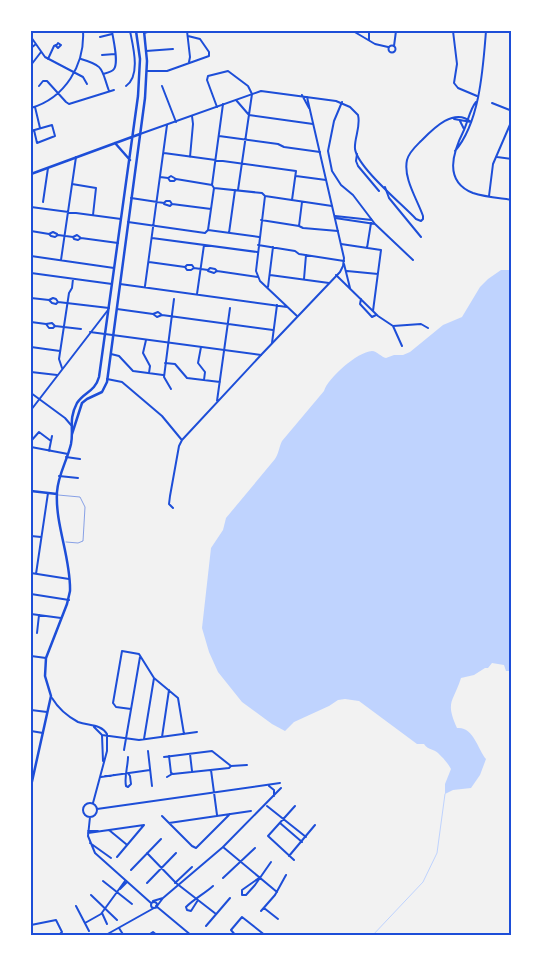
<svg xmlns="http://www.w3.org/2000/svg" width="543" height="967" font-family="'Source Sans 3',sans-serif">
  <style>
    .water { fill: #bfd3fe }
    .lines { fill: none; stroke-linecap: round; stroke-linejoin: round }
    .stream { stroke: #bfd3fe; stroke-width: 1 }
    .service { stroke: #1d4ed8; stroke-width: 0.5 }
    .minor { stroke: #1d4ed8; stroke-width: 2 }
    .tertiary { stroke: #1d4ed8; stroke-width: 2 }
    .secondary { stroke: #1d4ed8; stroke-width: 2.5 }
    .neatline { fill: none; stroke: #1d4ed8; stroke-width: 2 }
  </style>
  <rect width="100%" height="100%" fill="#f2f2f2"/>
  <path class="water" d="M501 270H512V671H506L504 665 492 663 488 668H485L474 675 461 678C453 703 445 701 457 728 473 726 478 749 486 759L480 775 471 788 453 790 445 794V784L451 769C448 763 443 758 438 753 434 749 428 750 424 744H417L359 701 345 699 338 700 329 706 294 722 285 731 272 724 242 702 218 672 209 652 202 628 211 548 223 530 226 518 275 459C279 453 279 447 282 441L324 391C328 378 357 352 372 351 377 351 381 357 386 358L394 355H403L410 352 443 325 462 317 480 287 488 279Z"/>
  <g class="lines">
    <path class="stream" d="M372 936 423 882 437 853 445 794"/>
    <path class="service" d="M58 495 80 497 85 507 83 541 78 543 66 542"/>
    <path class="minor" d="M187 31 190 57 189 62
      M216 31V32
      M353 31 375 44 388 47
      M453 31 457 64 454 83 458 88 477 96
      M144 33 151 31
      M31 37 45 57 83 77 87 84
      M100 37 112 34
      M369 40V31
      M58 43 61 45 58 48 56 46Z
      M388.5 49a3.5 3.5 0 1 1 7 0a3.5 3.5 0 1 1-7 0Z
      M394 46 396 31
      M31 48 36 44
      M146 51 173 49
      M102 55 115 54
      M48 59 54 46 56 45
      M81 59C105 66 101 69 109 91
      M512 62V79
      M31 65 41 52
      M147 71H167L209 56V52L200 39 188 36
      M103 74C107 73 112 72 114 69 119 62 113 39 112 31
      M39 86 43 81H47L66 102 69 104 114 90
      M126 86C141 76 133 46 130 31
      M162 86 176 122
      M236 100 249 115 313 124
      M342 102 334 121 328 151 332 171 341 185 353 195 375 224 413 260
      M492 103 512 111
      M35 107 40 128
      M217 107 207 80 208 76 228 71 248 86 252 94 238 190
      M31 108C65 98 85 65 83 31
      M31 131 52 125 55 136 37 143 34 130
      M219 136 278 144 284 147 320 152
      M164 153 296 171 292 200
      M357 154 356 161 358 166 379 191
      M190 157 193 124 192 116
      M497 157 512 159
      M296 176 326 180
      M160 177 168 178 170 181H174L176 179 212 185
      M168 178 171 176 176 179
      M72 184 96 188 93 215
      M385 187 389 198 421 237
      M214 188 262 193 265 196 332 206
      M214 188 212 185 223 104
      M265 196 256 271 260 281 297 316
      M489 196 493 164 512 120
      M131 198 164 203 166 201H170L172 204 211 209
      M43 202 48 168
      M164 204 170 206 172 204
      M31 207 121 219
      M335 216 372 220
      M335 218 375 224
      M261 220 299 226 303 228 338 231
      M128 222 205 233 208 230 259 237
      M299 226 302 202
      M208 230 214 188
      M31 231 49 234 51 236 55 237 58 235 73 237 74 239 78 240 81 238
      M229 233 235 190
      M49 234 53 232 57 234
      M73 237 77 235 81 238 118 243
      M152 238 257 252
      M341 244 381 250 373 311
      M258 245 295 251 299 254 344 261
      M367 248 371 223
      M31 256 114 268
      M61 260 76 157
      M149 262 185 267 187 265H192L194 268 208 270 210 268 215 269 217 271 258 277
      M344 264 350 288
      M185 267 187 270H191L194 268
      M208 271 214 273 217 271
      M347 271 378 274
      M31 273 112 284
      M270 275 329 283
      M336 275 378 316 393 326
      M304 279 306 255
      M120 284 287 307
      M145 286 167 125
      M268 287 273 247
      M197 294 204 245
      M31 298 49 300 52 303 56 304 58 302
      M361 299 360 304 372 317 376 315
      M49 300 53 298 56 299 58 302 109 308
      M117 309 153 314 157 317 162 315
      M153 314 158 312 162 315 273 330
      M31 322 46 324 52 323 55 326 81 329
      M46 324 49 328H53L55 326
      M146 340 143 353 150 366 149 373
      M272 343 277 305
      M402 346 393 326 421 324 428 328
      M31 347 60 351
      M201 347 198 363 205 372 204 380
      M111 354 119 356 133 371 163 375
      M165 363 175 364 187 378 220 382
      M62 368 59 359 69 293 72 288 73 279
      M31 372 57 375
      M107 379 122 382 162 416 181 439
      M171 389 164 377 174 299
      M31 393 65 418 71 425
      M217 401 230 308
      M31 441 39 432 51 441
      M31 447 68 454
      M49 451 52 436
      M66 457 80 459
      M59 476 78 478
      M173 508 169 504 170 496 179 446 182 440 261 355
      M31 536 41 537
      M31 573 69 579
      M36 574 48 493
      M31 594 69 600
      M31 614 61 618
      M37 633 39 615
      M52 698C58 708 67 716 78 722 89 726 101 724 107 734V751L93 803
      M131 709 116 707 113 703 122 651 139 654 154 678 178 698 184 734
      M31 710 47 712
      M94 727 102 735 103 761
      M31 731 43 733
      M102 735 139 740 197 732
      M162 737 169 690
      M144 739 154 678
      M124 750 140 657
      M148 751 152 786
      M190 754 192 771
      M169 756 171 773 173 774 229 768 231 766 247 765
      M164 757 212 751 231 766
      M211 770 217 815
      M128 773 130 776 131 784 128 787
      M105 776H110L114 775
      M101 777 150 770
      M167 777 172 774
      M269 786 274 790V796
      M128 787 126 786C124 777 128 766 128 757
      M83 810a7 7 0 1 1 14 0a7 7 0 1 1-14 0Z
      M267 806 306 837
      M97 809 280 783
      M162 816 192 846 196 848 230 814
      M90 817 88 836 95 853 151 903
      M169 823 251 811
      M280 823 302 842
      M109 830 126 844
      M88 831H98
      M88 833 144 825
      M90 843 111 858
      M223 847 277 892
      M147 853 176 883 216 914
      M289 856 315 825
      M117 857 144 825
      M294 860 268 836 295 806
      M131 870 161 839
      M223 878 255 848
      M259 878 242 890V895H246L255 885 271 862
      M103 881 132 904
      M147 883 176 853
      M175 883 192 867
      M120 889 127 882
      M91 895 117 920
      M198 900 191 911 187 910 186 907C194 899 204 894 213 886
      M153 901 163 898
      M151 905a3 3 0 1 1 6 0a3 3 0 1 1-6 0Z
      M76 906 89 931
      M156 906 192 936
      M157 906 163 898 223 847 281 788
      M264 908 278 919
      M261 911 275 895 286 875
      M102 913 107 924
      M85 923 101 914 125 881
      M31 925 56 920 62 932 58 936
      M206 926 230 898
      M119 928 124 936
      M31 930 32 925
      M104 936 154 908
      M147 936 153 932 158 936
      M236 936 231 930 242 917 266 936"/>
    <path class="tertiary" d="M302 95 309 108
      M476 102C470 109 468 121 464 130 453 152 443 181 473 193 485 197 499 198 512 200
      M454 119 471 122
      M460 121 464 129
      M140 134 261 91 336 101 350 107 358 115C361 127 354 138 355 149 358 168 402 204 416 219L421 221 423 219V216C417 199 403 178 407 160 409 152 416 146 421 141 433 129 454 107 471 122
      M455 151C480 122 483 68 486 31
      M90 332 261 355 340 272 343 266 344 258 307 97
      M31 410 108 310
      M31 656 46 658"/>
    <path class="secondary" d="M115 143 130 160
      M31 174 140 134
      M72 434 82 403 87 399 102 392 107 382 145 98 147 61 144 31
      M31 491 57 494
      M31 786 51 696 45 676 46 658 67 604 70 591C71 558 55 525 57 492 58 475 67 461 71 444 74 429 68 420 77 403 84 392 95 392 99 377L138 96 140 59 136 31"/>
  </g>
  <rect width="543" height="967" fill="none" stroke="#ffffff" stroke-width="65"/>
  <rect x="32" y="32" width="478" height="902" class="neatline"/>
</svg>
